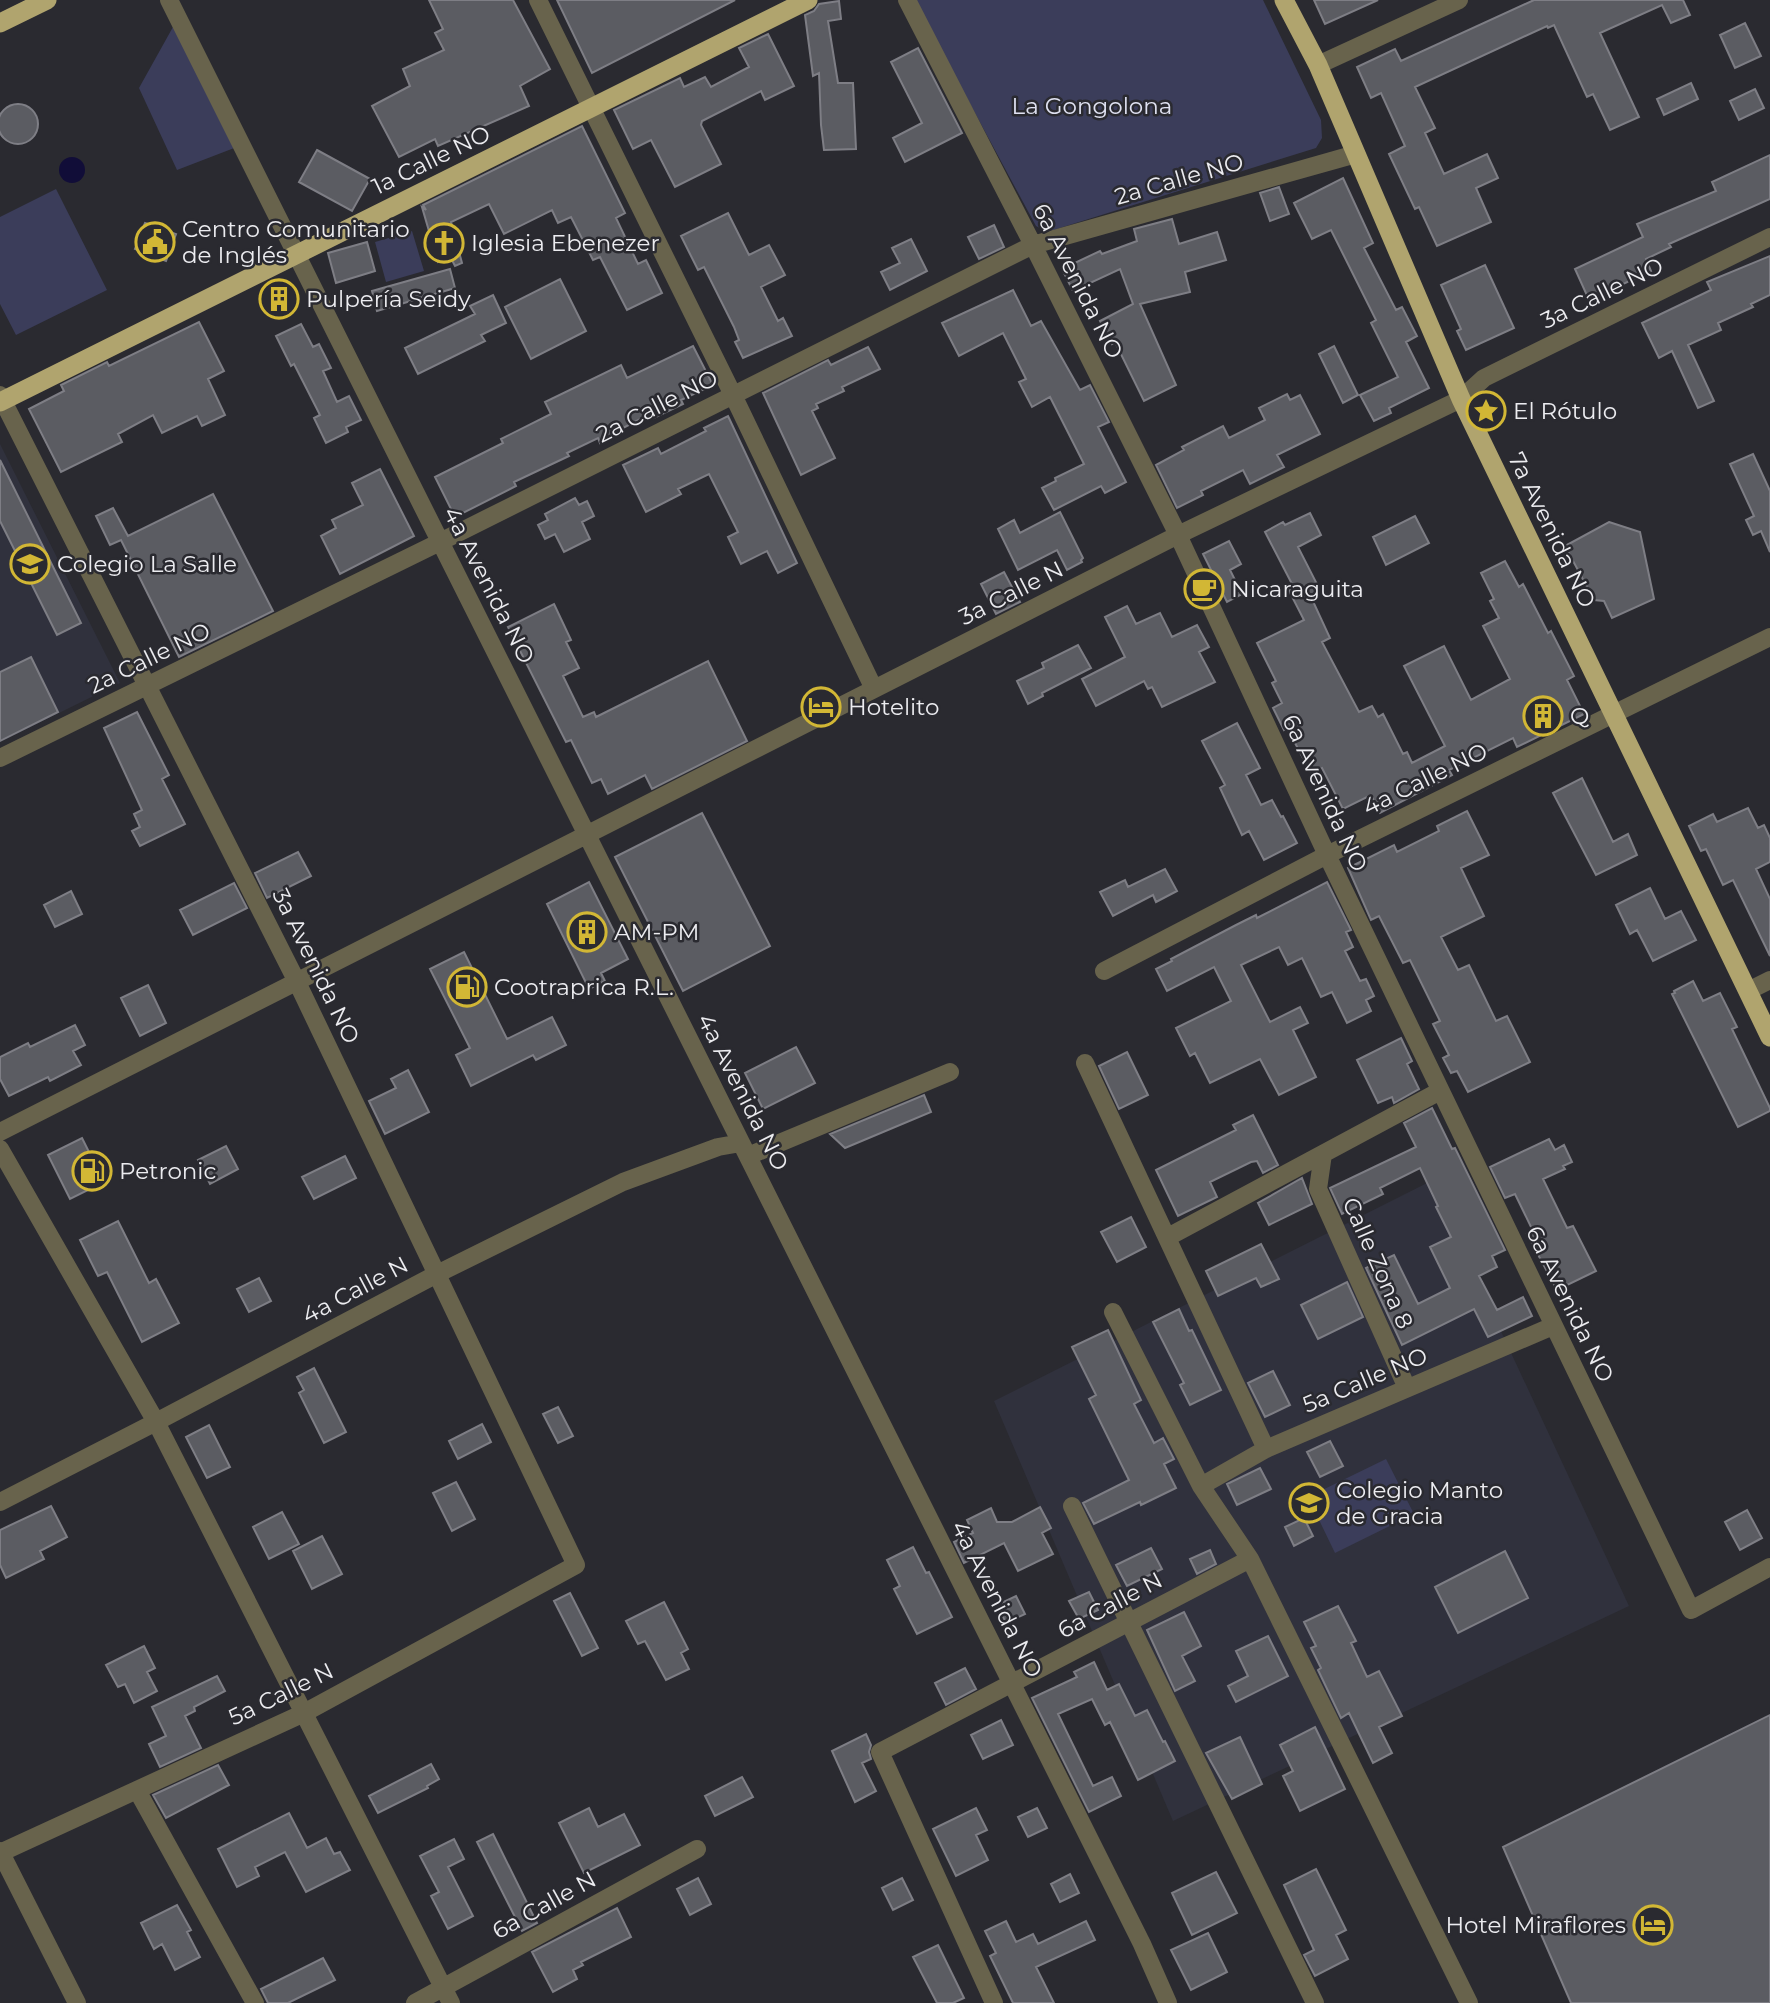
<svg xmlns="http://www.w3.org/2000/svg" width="1770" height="2003" font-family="Montserrat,sans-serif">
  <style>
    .built { fill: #30313d }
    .green { fill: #3b3d5a }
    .water { fill: #110d38 }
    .building { fill: #5b5c62; stroke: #7e7e85; stroke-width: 2 }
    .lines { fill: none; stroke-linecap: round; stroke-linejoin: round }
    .minor { stroke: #68634c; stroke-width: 18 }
    .trunk { stroke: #b0a46e; stroke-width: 19 }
    .labels { text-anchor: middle; stroke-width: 5; stroke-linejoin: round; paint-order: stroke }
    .park-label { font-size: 23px; fill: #dfe1f1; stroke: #2a2a30 }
    .street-label { font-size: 23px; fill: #ececf0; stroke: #2a2a30 }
    .poi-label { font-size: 23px; fill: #ececf0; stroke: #2a2a30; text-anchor: start }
  </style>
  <rect width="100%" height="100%" fill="#2a2a30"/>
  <path class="built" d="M0 444 120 683 0 742Z
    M1431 1181 1629 1606 1173 1821 994 1401Z"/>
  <path class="green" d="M914 0H1263L1321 120 1322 138 1316 148 1047 232 1036 226Z
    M178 18 242 145 177 170 139 88Z
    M56 189 107 290 16 335 0 304V217Z
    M412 231 424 271 386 282 375 242Z
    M1386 1459 1414 1514 1335 1553 1308 1497Z"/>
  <path class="water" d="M59 170a13 13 0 1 1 26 0a13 13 0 1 1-26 0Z"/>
  <path class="building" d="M429 0H513L550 69 520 86 529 106 438 146 435 139 399 157 372 106 410 86 403 69 444 50 435 33 443 29Z
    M557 0H735L592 73Z
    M1314 0H1378L1325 24Z
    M1534 0H1683L1690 15 1671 23 1662 5 1600 33 1639 117 1610 130 1593 94 1587 97 1554 25 1548 28 1547 26 1415 87 1435 128 1425 133 1444 174 1487 154 1498 178 1476 188 1491 222 1437 246 1419 207 1415 209 1389 154 1405 146 1381 93 1371 98 1357 67 1395 49 1401 61Z
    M839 1 841 19 828 21 838 83H853L856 149 824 150 821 125 819 73 813 76 805 15 814 11 819 4Z
    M1745 23 1761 56 1735 68 1720 35Z
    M768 34 794 86 765 100 761 91 702 121 701 125 721 164 675 187 651 140 633 149 614 110 680 78 684 87 705 77 711 87 749 67 739 48Z
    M918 48 962 133 905 162 893 138 922 123 891 62Z
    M1691 83 1698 99 1664 115 1657 99Z
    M1755 89 1764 108 1739 120 1730 101Z
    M-2 124a20 20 0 1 1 40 0a20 20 0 1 1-40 0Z
    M582 126 625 213 616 218 638 264 646 260 662 293 627 310 600 257 593 260 571 217 558 223 552 210 504 234 489 204 451 222 462 263 455 266 451 258 438 262 422 207 426 210 423 205Z
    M317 150 370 179 352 211 299 182Z
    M1770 155V199L1669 244 1671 247 1646 259 1651 271 1589 300 1575 269 1643 237 1637 224 1716 191 1712 182Z
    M1343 178 1373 243 1364 248 1396 310 1402 307 1417 336 1406 342 1429 388 1389 408 1391 413 1374 421 1360 395 1398 377 1371 323 1376 320 1331 230 1312 239 1294 203Z
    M1279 187 1289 214 1270 221 1260 193Z
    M728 213 749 255 769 245 785 275 761 287 778 321 783 318 792 336 743 358 735 342 739 340 734 327 704 267 698 270 681 236Z
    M1172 219 1179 244 1217 232 1226 260 1185 272 1190 292 1140 304 1176 385 1144 401 1115 342 1112 344 1100 321 1133 304 1120 269 1073 291 1062 269 1100 251 1102 254 1137 241 1134 229Z
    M145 223 176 234 166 261 135 249Z
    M994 225 1004 247 979 259 968 237Z
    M911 239 927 271 890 290 881 272 900 263 892 248Z
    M367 242 375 271 336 283 328 253Z
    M1770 256V295L1751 304 1753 307 1718 323 1721 330 1688 345 1714 401 1698 408 1672 351 1659 358 1642 323 1711 290 1707 282Z
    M1485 265 1514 328 1466 350 1457 331 1461 329 1441 285Z
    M450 269 455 288 377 311 372 291Z
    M560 279 586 331 531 359 505 307Z
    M1013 290 1031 326 1041 321 1080 390 1090 385 1109 422 1098 427 1126 482 1105 493 1101 486 1054 510 1042 488 1056 481 1055 478 1084 464 1050 397 1032 407 1019 382 1026 379 1003 333 959 356 942 323Z
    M493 295 506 323 481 335 485 341 418 374 405 348 475 314 470 306Z
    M199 322 224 371 208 379 225 415 202 426 197 416 162 433 153 415 118 434 122 442 61 472 29 409 64 391 61 385 107 362 109 366Z
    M301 324 313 347 319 344 331 368 323 371 337 402 349 396 361 420 346 427 348 432 326 443 314 418 320 415 294 364 291 366 276 336Z
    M693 346 713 385 681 400 683 404 654 418 652 413 617 431 618 434 600 443 598 438 567 453 569 456 514 482 516 486 455 517 435 477 503 443 501 439 551 414 545 402 621 365 627 378Z
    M1334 346 1358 395 1343 403 1319 354Z
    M868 347 880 369 842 387 844 391 816 404 818 408 812 411 835 458 801 475 763 393 828 360 831 365Z
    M1287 394 1290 400 1300 395 1320 434 1277 455 1284 467 1250 484 1243 470 1201 491 1203 495 1177 508 1156 465 1184 450 1182 447 1223 426 1229 438 1265 420 1259 408Z
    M728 416 797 563 778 573 767 551 741 564 728 537 738 532 709 474 678 489 681 494 646 512 623 465 658 448 661 454 706 431 704 428Z
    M1753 454 1770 491V552L1761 531 1753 535 1746 520 1754 516 1730 464Z
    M0 460 81 623 57 635 0 521Z
    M380 469 414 536 340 574 321 536 336 528 332 520 363 505 352 483Z
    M213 494 273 611 179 657 121 540 110 545 96 516 113 508 128 536Z
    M575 498 579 505 587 501 594 516 582 522 590 539 564 552 555 534 545 539 538 525 548 520 545 514Z
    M1060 512 1083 558 1081 560 1082 562 1067 570 1057 550 1018 570 998 529 1014 520 1020 533Z
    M1310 513 1321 535 1298 547 1321 592 1311 597 1330 638 1322 642 1359 712 1372 706 1378 717 1383 714 1403 754 1407 752 1412 763 1445 746 1404 666 1444 646 1471 700 1510 679 1483 626 1499 618 1490 601 1494 599 1481 573 1505 561 1519 587 1523 584 1548 633 1551 631 1574 676 1567 680 1584 714 1517 747 1513 738 1449 770 1452 775 1380 813 1371 795 1343 809 1322 768 1311 773 1287 728 1284 730 1273 708 1282 703 1272 683 1276 681 1257 643 1304 620 1287 587 1292 584 1265 532 1283 522 1285 525Z
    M1415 516 1429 543 1386 565 1373 537Z
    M1609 522 1640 532 1654 599 1612 618 1604 601 1594 600 1565 546Z
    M1229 541 1241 564 1230 570 1242 594 1227 602 1203 554Z
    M1004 572 1020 602 996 614 981 584Z
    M554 604 571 640 566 642 579 668 563 676 583 717 594 712 596 717 708 661 747 741 652 789 645 775 608 794 601 779 592 783 571 740 566 742 508 627Z
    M1127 606 1136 624 1160 613 1172 637 1197 625 1209 647 1199 652 1215 682 1162 707 1152 687 1148 689 1144 681 1096 706 1082 679 1125 657 1105 617Z
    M1078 645 1091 668 1042 693 1043 696 1028 704 1017 681 1044 668 1042 663Z
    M31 657 58 712 0 741V672Z
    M137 712 169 775 162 779 185 824 140 846 132 831 140 827 134 814 142 810 104 728Z
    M1237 723 1260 768 1246 775 1261 805 1272 800 1281 817 1283 816 1297 843 1264 860 1249 831 1242 835 1220 788 1225 785 1202 741Z
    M1582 778 1613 842 1628 834 1637 855 1596 875 1553 793Z
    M1748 808 1758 828 1764 825 1770 838V862L1756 869 1770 899V956L1733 880 1723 885 1706 849 1701 851 1689 826 1713 814 1717 822Z
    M1467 811 1489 855 1461 868 1484 916 1441 937 1458 970 1469 965 1496 1021 1507 1016 1530 1062 1468 1092 1457 1071 1451 1073 1443 1058 1449 1055 1433 1024 1440 1021 1410 960 1403 963 1379 916 1371 920 1348 868 1394 845 1397 852 1439 831 1437 826Z
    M702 813 770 946 683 991 615 857Z
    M298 852 311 876 267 898 255 873Z
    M1165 869 1177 891 1156 902 1153 895 1113 916 1100 892 1125 880 1128 887Z
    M589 882 628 959 601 973 605 981 589 989 547 904Z
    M1327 882 1351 930 1346 932 1353 947 1345 951 1360 981 1366 979 1374 996 1366 1000 1371 1011 1347 1023 1332 992 1321 997 1302 958 1288 965 1279 947 1241 965 1270 1022 1300 1007 1308 1023 1293 1030 1316 1077 1279 1095 1260 1059 1210 1083 1195 1053 1190 1056 1176 1028 1231 1001 1214 967 1167 991 1156 969 1172 961 1171 959 1236 925 1256 915 1257 918Z
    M234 883 247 908 193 935 180 910Z
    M1650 888 1665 919 1681 911 1696 940 1653 961 1637 930 1630 934 1616 905Z
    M71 891 82 914 55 927 44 905Z
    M464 952 507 1039 552 1017 566 1045 536 1060 533 1055 471 1086 456 1055 470 1048 430 969Z
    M1693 981 1703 1001 1720 993 1737 1027 1732 1029 1770 1108V1111L1738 1127 1672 994 1675 993 1674 991Z
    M148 985 166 1023 140 1036 121 998Z
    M75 1025 85 1045 73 1051 81 1065 50 1081 48 1077 9 1096 0 1079V1057L28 1043 30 1047Z
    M1401 1038 1412 1061 1407 1064 1419 1089 1394 1103 1392 1097 1378 1103 1357 1060Z
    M796 1047 815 1083 763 1109 745 1073Z
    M1127 1052 1148 1095 1119 1109 1099 1066Z
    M408 1070 429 1112 385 1134 369 1101 396 1088 391 1079Z
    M924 1095 931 1112 845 1148 830 1134Z
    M1432 1108 1452 1149 1455 1148 1505 1250 1492 1256 1497 1267 1479 1276 1497 1310 1523 1297 1532 1316 1488 1337 1474 1309 1402 1345 1366 1268 1394 1255 1418 1304 1450 1288 1430 1247 1451 1237 1436 1207 1438 1206 1420 1168 1380 1188 1383 1194 1342 1214 1330 1188 1416 1147 1404 1123Z
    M1253 1115 1278 1165 1263 1173 1257 1161 1251 1162 1210 1182 1217 1197 1178 1216 1156 1170 1236 1130 1233 1125Z
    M82 1138 104 1182 70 1199 48 1155Z
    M1549 1139 1555 1150 1564 1145 1572 1162 1563 1166 1565 1169 1543 1179 1567 1228 1573 1226 1596 1271 1557 1290 1527 1234 1533 1231 1515 1194 1505 1198 1490 1167Z
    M226 1146 238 1169 210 1184 198 1160Z
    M345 1156 356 1178 314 1199 302 1177Z
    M1302 1178 1312 1204 1269 1225 1258 1203Z
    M1131 1217 1146 1247 1117 1262 1101 1232Z
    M118 1221 149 1283 156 1279 179 1323 142 1342 107 1272 98 1276 80 1240Z
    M1261 1244 1279 1279 1261 1287 1256 1278 1218 1296 1206 1271Z
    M259 1278 271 1301 249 1312 237 1289Z
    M1347 1282 1363 1317 1318 1339 1301 1305Z
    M1179 1309 1189 1331 1192 1330 1221 1390 1190 1405 1180 1385 1184 1383 1153 1322Z
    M1108 1330 1141 1400 1134 1404 1154 1443 1163 1438 1174 1459 1164 1464 1176 1488 1141 1505 1140 1502 1094 1524 1083 1503 1129 1480 1089 1399 1096 1395 1072 1347Z
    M314 1368 346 1432 324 1443 299 1393 304 1390 297 1377Z
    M1273 1371 1290 1405 1265 1417 1248 1383Z
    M558 1407 573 1436 558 1443 543 1414Z
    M482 1424 491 1442 458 1459 449 1441Z
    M209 1425 230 1467 207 1478 186 1437Z
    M1330 1441 1343 1466 1320 1477 1307 1452Z
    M1260 1468 1271 1489 1237 1505 1227 1484Z
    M456 1482 475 1519 452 1531 433 1493Z
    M51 1506 67 1537 40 1551 44 1559 6 1578 0 1565V1530Z
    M1040 1507 1051 1528 1042 1533 1053 1554 1018 1571 1004 1543 964 1563 954 1542 973 1533 967 1520 991 1508 997 1522H1012Z
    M1747 1510 1762 1538 1740 1550 1725 1522Z
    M282 1512 299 1544 269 1559 253 1527Z
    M1304 1518 1313 1536 1294 1546 1285 1527Z
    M322 1536 342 1574 312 1589 293 1551Z
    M913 1547 926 1573 929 1572 952 1617 917 1634 894 1589 900 1586 887 1560Z
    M1151 1548 1162 1569 1127 1586 1116 1565Z
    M1210 1550 1216 1564 1197 1574 1190 1559Z
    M1505 1551 1528 1598 1458 1633 1435 1587Z
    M1089 1592 1098 1610 1079 1619 1069 1601Z
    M570 1593 598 1648 582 1656 554 1601Z
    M1016 1596 1025 1614 1006 1623 997 1605Z
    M664 1602 688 1649 681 1653 689 1669 666 1680 645 1641 638 1644 626 1621Z
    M1338 1606 1356 1641 1351 1643 1367 1677 1379 1671 1402 1716 1379 1727 1392 1753 1373 1763 1349 1713 1341 1718 1318 1670 1321 1668 1311 1648 1316 1646 1304 1622Z
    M1184 1612 1201 1646 1182 1656 1195 1681 1175 1691 1147 1630Z
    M1268 1636 1288 1676 1236 1702 1228 1686 1248 1676 1236 1651Z
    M144 1646 155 1668 147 1672 157 1691 134 1703 125 1684 118 1687 106 1665Z
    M1094 1662 1107 1690 1119 1684 1135 1716 1147 1710 1163 1742 1165 1741 1175 1761 1138 1780 1110 1722 1105 1725 1092 1699 1058 1714 1093 1786 1112 1777 1121 1796 1089 1812 1032 1698 1077 1677 1074 1672Z
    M965 1668 976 1689 946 1705 935 1683Z
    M217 1676 225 1691 194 1707 195 1711 185 1716 201 1748 160 1767 149 1744 166 1736 152 1707Z
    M1770 1715V2003H1571L1503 1847Z
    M1001 1720 1013 1745 983 1759 971 1735Z
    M1315 1727 1345 1789 1300 1811 1283 1776 1293 1771 1280 1745Z
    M866 1734 871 1745 869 1752 871 1759 862 1763 876 1791 855 1802 832 1751Z
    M1240 1737 1262 1784 1232 1799 1206 1753Z
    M431 1764 439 1779 427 1786 428 1788 378 1813 369 1796Z
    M218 1765 229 1785 166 1818 153 1795Z
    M742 1777 753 1797 715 1816 705 1796Z
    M589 1808 598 1827 624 1814 640 1845 584 1873 559 1823Z
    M976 1808 987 1830 976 1835 988 1860 956 1876 933 1829Z
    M1037 1808 1047 1828 1028 1837 1018 1817Z
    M289 1813 307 1848 326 1838 334 1854 340 1852 350 1870 306 1892 285 1852 255 1867 259 1876 237 1887 218 1849Z
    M493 1834 537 1923 522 1931 477 1842Z
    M454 1839 464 1859 448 1867 473 1916 448 1929 431 1896 439 1892 420 1856Z
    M1316 1869 1346 1930 1336 1935 1348 1959 1315 1976 1304 1955 1314 1950 1284 1885Z
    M1216 1872 1237 1913 1192 1935 1172 1893Z
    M1070 1874 1079 1893 1060 1902 1051 1884Z
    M698 1878 711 1904 690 1915 677 1889Z
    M902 1878 913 1900 893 1910 882 1888Z
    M177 1905 191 1930 187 1932 200 1957 175 1970 162 1944 154 1949 141 1923Z
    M617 1908 631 1937 581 1962 583 1965 573 1970 577 1979 553 1992 532 1952Z
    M1006 1921 1016 1942 1033 1934 1038 1944 1086 1921 1095 1940 1036 1967 1054 2003H1013L990 1956 996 1953 985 1931Z
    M1208 1933 1227 1972 1191 1990 1171 1950Z
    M938 1945 964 1998 953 2003H937L913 1957Z
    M323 1958 335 1980 288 2003H268L261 1989Z"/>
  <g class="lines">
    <path class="minor" d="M169 0 1012 1684 1142 1944 1168 2003
      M538 0 733 395 874 689
      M907 0 1033 245 1178 535 1327 855 1691 1610 1770 1567
      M1318 65 1459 0
      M0 395 297 982 576 1565 304 1713 0 1853
      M0 758 440 542 1033 245 1356 154
      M1104 971 1327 855 1770 637
      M1748 991 1770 980
      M1085 1063 1266 1449
      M0 1132 1178 535 1461 399 1484 378 1770 237
      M0 1149 156 1422 451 2003
      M1323 1154 1318 1189 1407 1388
      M748 1156 950 1072
      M1168 1237 1440 1091
      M1113 1312 1201 1486 1250 1559 1469 2003
      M1201 1486 1266 1449 1553 1326
      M0 1502 156 1422 437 1274 623 1182 718 1147 741 1143
      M1072 1506 1315 2003
      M137 1790 255 2003
      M0 1851 77 2003
      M415 2003 697 1849
      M994 2003 880 1752 1250 1559"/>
    <path class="trunk" d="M1284 0 1318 65 1461 399 1770 1037
      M0 23 47 0
      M0 402 808 0"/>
  </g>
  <defs>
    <g id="civic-ring" transform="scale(2.0125)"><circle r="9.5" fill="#2a2a30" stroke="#d2b735" stroke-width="1.5"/><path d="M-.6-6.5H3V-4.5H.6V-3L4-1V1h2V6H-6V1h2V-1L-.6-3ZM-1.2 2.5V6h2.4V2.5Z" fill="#d2b735"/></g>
    <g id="church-ring" transform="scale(2.0125)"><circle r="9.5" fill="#2a2a30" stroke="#d2b735" stroke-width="1.5"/><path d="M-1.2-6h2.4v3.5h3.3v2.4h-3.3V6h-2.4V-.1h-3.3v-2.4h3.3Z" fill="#d2b735"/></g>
    <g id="building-ring" transform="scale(2.0125)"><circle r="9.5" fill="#2a2a30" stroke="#d2b735" stroke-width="1.5"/><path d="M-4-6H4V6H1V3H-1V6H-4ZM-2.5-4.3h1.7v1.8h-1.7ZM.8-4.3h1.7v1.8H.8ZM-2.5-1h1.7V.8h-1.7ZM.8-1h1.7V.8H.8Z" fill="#d2b735"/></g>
    <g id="sight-ring" transform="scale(2.0125)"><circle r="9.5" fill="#2a2a30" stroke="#d2b735" stroke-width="1.5"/><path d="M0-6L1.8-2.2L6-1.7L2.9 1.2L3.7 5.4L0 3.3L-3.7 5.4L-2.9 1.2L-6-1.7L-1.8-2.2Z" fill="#d2b735"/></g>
    <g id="school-ring" transform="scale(2.0125)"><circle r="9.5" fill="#2a2a30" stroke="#d2b735" stroke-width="1.5"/><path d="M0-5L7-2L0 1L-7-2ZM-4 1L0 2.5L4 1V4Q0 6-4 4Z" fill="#d2b735"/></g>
    <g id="cafe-ring" transform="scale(2.0125)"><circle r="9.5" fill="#2a2a30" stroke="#d2b735" stroke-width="1.5"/><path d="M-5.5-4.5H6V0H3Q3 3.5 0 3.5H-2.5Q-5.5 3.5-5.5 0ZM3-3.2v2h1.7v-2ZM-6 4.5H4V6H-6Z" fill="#d2b735"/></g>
    <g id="hotel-ring" transform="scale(2.0125)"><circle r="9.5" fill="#2a2a30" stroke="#d2b735" stroke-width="1.5"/><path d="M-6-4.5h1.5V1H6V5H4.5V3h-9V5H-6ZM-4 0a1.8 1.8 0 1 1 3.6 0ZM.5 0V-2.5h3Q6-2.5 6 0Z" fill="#d2b735"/></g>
    <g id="fuel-ring" transform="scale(2.0125)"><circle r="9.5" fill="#2a2a30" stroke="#d2b735" stroke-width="1.5"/><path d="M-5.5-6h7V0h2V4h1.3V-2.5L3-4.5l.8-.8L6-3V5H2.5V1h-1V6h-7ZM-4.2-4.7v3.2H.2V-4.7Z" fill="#d2b735"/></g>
  </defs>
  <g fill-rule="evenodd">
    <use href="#civic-ring" x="155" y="242"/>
    <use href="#church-ring" x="444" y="243"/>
    <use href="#building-ring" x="279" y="299"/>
    <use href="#sight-ring" x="1486" y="411"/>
    <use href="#school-ring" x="30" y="564"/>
    <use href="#cafe-ring" x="1204" y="589"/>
    <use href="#hotel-ring" x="821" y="707"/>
    <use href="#building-ring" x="1543" y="716"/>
    <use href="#building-ring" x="587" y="932"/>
    <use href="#fuel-ring" x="467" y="987"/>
    <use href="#fuel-ring" x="92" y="1171"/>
    <use href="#school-ring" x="1309" y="1503"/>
    <use href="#hotel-ring" x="1653" y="1925"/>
  </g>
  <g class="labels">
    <g class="park-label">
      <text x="1092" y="114">La Gongolona</text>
    </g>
    <g class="street-label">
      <text transform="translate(431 160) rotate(-26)" y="8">1a Calle NO</text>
      <text transform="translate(1179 179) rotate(-16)" y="8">2a Calle NO</text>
      <text transform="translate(1078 281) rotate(63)" y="8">6a Avenida NO</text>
      <text transform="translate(1602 293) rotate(-26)" y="8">3a Calle NO</text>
      <text transform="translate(657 406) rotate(-27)" y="8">2a Calle NO</text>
      <text transform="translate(1552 530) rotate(64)" y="8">7a Avenida NO</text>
      <text transform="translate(489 585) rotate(63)" y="8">4a Avenida NO</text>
      <text transform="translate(1011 593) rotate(-27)" y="8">3a Calle N</text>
      <text transform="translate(149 658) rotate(-26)" y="8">2a Calle NO</text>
      <text transform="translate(1425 779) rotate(-26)" y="8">4a Calle NO</text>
      <text transform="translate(1325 793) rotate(65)" y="8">6a Avenida NO</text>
      <text transform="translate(316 966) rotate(64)" y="8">3a Avenida NO</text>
      <text transform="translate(743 1092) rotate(63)" y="8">4a Avenida NO</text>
      <text transform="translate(1378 1263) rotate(66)" y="8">Calle Zona 8</text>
      <text transform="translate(355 1290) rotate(-28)" y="8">4a Calle N</text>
      <text transform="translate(1570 1304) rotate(64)" y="8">6a Avenida NO</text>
      <text transform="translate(1365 1380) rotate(-23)" y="8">5a Calle NO</text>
      <text transform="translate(997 1599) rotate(63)" y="8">4a Avenida NO</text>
      <text transform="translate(1110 1605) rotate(-28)" y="8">6a Calle N</text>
      <text transform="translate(281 1694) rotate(-26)" y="8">5a Calle N</text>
      <text transform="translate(544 1905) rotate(-29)" y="8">6a Calle N</text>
    </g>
    <g class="poi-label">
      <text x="182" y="237">Centro Comunitario<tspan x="182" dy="26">de Inglés</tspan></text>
      <text x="471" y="251">Iglesia Ebenezer</text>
      <text x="306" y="307">Pulpería Seidy</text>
      <text x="1513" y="419">El Rótulo</text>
      <text x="57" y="572">Colegio La Salle</text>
      <text x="1231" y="597">Nicaraguita</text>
      <text x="848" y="715">Hotelito</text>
      <text x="1570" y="724">Q</text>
      <text x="614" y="940">AM-PM</text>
      <text x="494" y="995">Cootraprica R.L.</text>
      <text x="119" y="1179">Petronic</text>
      <text x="1336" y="1498">Colegio Manto<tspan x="1336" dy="26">de Gracia</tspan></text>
      <text x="1626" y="1933" text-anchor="end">Hotel Miraflores</text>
    </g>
  </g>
</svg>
